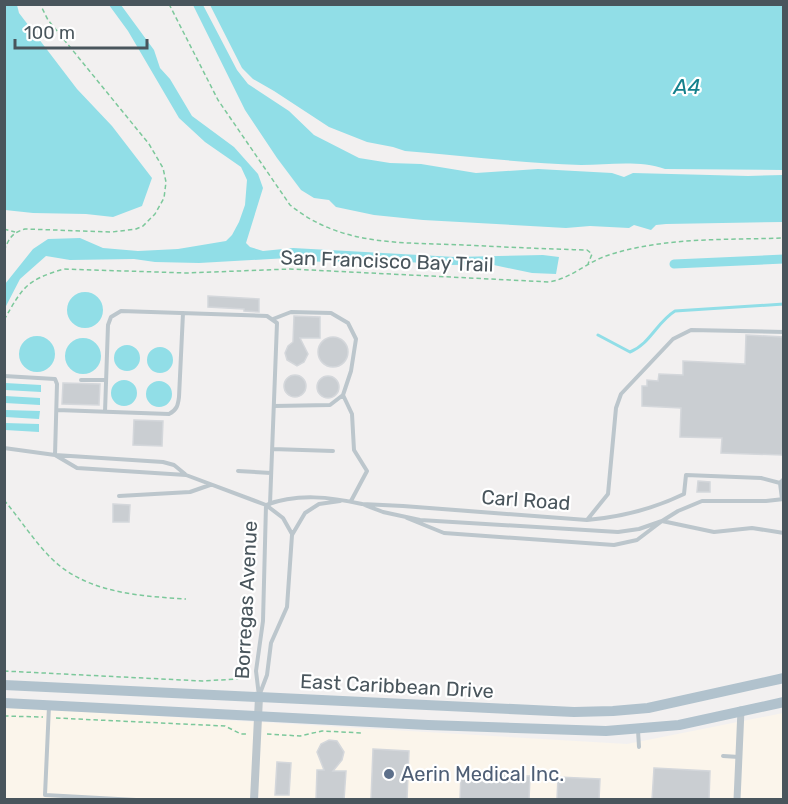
<svg xmlns="http://www.w3.org/2000/svg" width="788" height="804" font-family="Rubik,sans-serif">
  <style>
    .commercial { fill: #fbf5eb }
    .water { fill: #91dee7 }
    .lines { fill: none; stroke-linecap: round; stroke-linejoin: round }
    .stream { stroke: #91dee7; stroke-width: 3 }
    .canal { stroke: #91dee7; stroke-width: 9 }
    .building { fill: #caced2; stroke: #d4d7db; stroke-width: 1.5 }
    .path { stroke: #7cc89b; stroke-width: 1.5; stroke-dasharray: 4.5 3; stroke-linecap: butt }
    .service { stroke: #bcc6cc; stroke-width: 4 }
    .minor { stroke: #bcc6cc; stroke-width: 7 }
    .tertiary { stroke: #bcc6cc; stroke-width: 8 }
    .primary { stroke: #b1c2cd; stroke-width: 10 }
    .service-dot { fill: #5c6f8a; stroke: #fff; stroke-width: 2 }
    .labels { text-anchor: middle; stroke-width: 4.5; stroke-linejoin: round; paint-order: stroke }
    .street-label { font-size: 20px; fill: #49555c; stroke: #fff }
    .service-label { font-size: 20px; fill: #4e5e75; stroke: #fff; text-anchor: start }
    .water-label { font-size: 21px; font-style: italic; fill: #15808c; stroke: #fff }
  </style>
  <rect width="100%" height="100%" fill="#f2f0f0"/>
  <path class="commercial" d="M4 707 627 744 783 713V799H5Z"/>
  <path class="water" d="M4 5H17L19 13 77 89 112 126 152 178 142 206 113 217 86 214 33 213 5 210Z
    M109 5H121L154 50 160 68 170 79 192 116 234 147 258 174 263 188 246 243 250 247 263 251 293 248 455 257 543 255 559 257 556 274 532 273 489 264 453 265 331 257 288 258 199 263 155 262 134 259 70 260 46 256 20 279 5 308V284L33 249 48 239 80 238 103 248 138 251 178 249 226 241 232 235 239 222 245 205 247 180 241 167 205 142 179 118 128 31Z
    M193 5H203L237 70 248 84 289 111 314 135 359 158 390 163 421 164 476 173 538 169 612 173 624 177 633 173 748 176 783 175V222L666 224 656 225 651 230 634 225 629 228 590 226 566 228 423 220 374 215 336 207 329 200 314 198 301 190 277 158 245 110Z
    M210 5H783V170L665 169C639 160 608 165 581 165 523 163 464 156 405 151L393 147 367 142 329 127 274 91 253 79 242 68Z
    M67 310a18 18 0 1 1 36 0a18 18 0 1 1-36 0Z
    M19 354a18 18 0 1 1 36 0a18 18 0 1 1-36 0Z
    M65 356a18 18 0 1 1 36 0a18 18 0 1 1-36 0Z
    M114 358a13 13 0 1 1 26 0a13 13 0 1 1-26 0Z
    M147 360a13 13 0 1 1 26 0a13 13 0 1 1-26 0Z
    M111 393a13 13 0 1 1 26 0a13 13 0 1 1-26 0Z
    M146 394a13 13 0 1 1 26 0a13 13 0 1 1-26 0Z
    M5 383 41 385V392L5 390Z
    M5 396 40 398V405L5 403Z
    M5 410 40 411 39 419 5 417Z
    M5 423 39 424V432L5 430Z"/>
  <g class="lines">
    <path class="stream" d="M598 335 630 352C650 344 657 322 675 311L784 304"/>
    <path class="canal" d="M314 257 348 258
      M674 264 784 259"/>
  </g>
  <path class="building" d="M208 296 259 299V312L244 311V309L208 307Z
    M294 316 320 317V338H300L308 354 304 362 297 366 287 360 285 353 288 346 293 342Z
    M746 335 783 337V442L782 455 721 453 722 438 680 437 681 408 642 406V386H647V380L658 381 659 374 683 375V361L745 364Z
    M318 352a15 15 0 1 1 30 0a15 15 0 1 1-30 0Z
    M284 386a11 11 0 1 1 22 0a11 11 0 1 1-22 0Z
    M317 387a11 11 0 1 1 22 0a11 11 0 1 1-22 0Z
    M63 383 100 384 99 405 62 404Z
    M134 420 163 421 162 446 133 445Z
    M698 481 710 482V492H697Z
    M113 504 130 505 129 522H113Z
    M329 740 337 741 344 752 342 760 333 771H346L344 800H316L317 770H324L317 752 321 744Z
    M373 749 409 751 407 800H371Z
    M277 762 291 763 289 795H275Z
    M654 768 710 771 709 800H652Z
    M461 773 530 776 529 800H460Z
    M558 777 600 779 599 800H557Z"/>
  <g class="lines">
    <path class="path" d="M169 4 218 100 290 205C342 247 401 242 464 245 505 247 546 249 587 250L592 254 588 264
      M4 229 15 232
      M4 251C9 238 12 233 25 229L112 232 136 229 143 226 155 214 164 198 166 182 163 168 149 144 48 20 40 4
      M4 320C23 287 26 280 64 269L186 273 290 269 549 282C573 278 589 260 612 254 667 237 727 240 784 238
      M4 500C20 519 34 541 51 558 86 593 139 596 186 599
      M4 671 202 681 237 679 241 677
      M4 716 43 717
      M56 718 225 726 241 734H248
      M267 734 300 736 322 731 362 733"/>
    <path class="service" d="M273 319 291 312 331 313 348 323 356 339 351 371 343 395 352 414 354 450 367 471 351 501
      M4 376 55 379 57 384 55 455
      M81 380H106
      M274 406 330 405 343 395
      M57 410 169 414C177 410 178 405 179 397L183 313
      M105 412 108 325 111 317 121 311 267 316 277 323 270 504
      M4 448 55 455 163 462 174 465 185 474
      M272 449 333 451
      M55 455 77 468 186 475 266 505C297 493 331 497 362 504
      M238 471 271 473
      M780 483 761 478 686 475 684 494C653 509 622 517 587 520L403 506 362 504 383 512 420 520 618 532 639 529 662 521 678 511 702 501H766L784 499
      M119 496 190 492 210 485
      M782 499 780 483 784 479
      M266 505 283 518 292 534
      M407 518 444 533 614 545 637 540 662 521 714 532 752 528 784 533
      M587 520 608 494 616 408 621 394 673 339 691 330 784 332
      M259 696 267 675 271 643 287 607 292 535 305 513 319 504 340 501
      M259 696 256 671 263 621 266 505
      M49 706 45 795 136 800
      M638 730 639 747
      M723 756 739 757"/>
    <path class="minor" d="M737 800 741 710"/>
    <path class="tertiary" d="M254 800 259 697"/>
    <path class="primary" d="M4 685 574 712 613 711 648 708 784 678
      M4 703 428 725 606 731 679 725 784 702"/>
  </g>
  <circle class="service-dot" cx="389" cy="774" r="6"/>
  <g class="labels">
    <g class="street-label">
      <text transform="translate(387 261) rotate(2)" y="7">San Francisco Bay Trail</text>
      <text transform="translate(526 500) rotate(4)" y="7">Carl Road</text>
      <text transform="translate(246 600) rotate(-87)" y="7">Borregas Avenue</text>
      <text transform="translate(397 686) rotate(3)" y="7">East Caribbean Drive</text>
    </g>
    <g class="service-label">
      <text x="401" y="781">Aerin Medical Inc.</text>
    </g>
    <g class="water-label">
      <text x="687" y="94">A4</text>
    </g>
  </g>
  <rect width="788" height="804" fill="none" stroke="#49555c" stroke-width="12"/>
  <path d="M15 39v9h132v-9" fill="none" stroke="#49555c" stroke-width="3"/>
  <text x="24" y="39" font-size="18" fill="#49555c" stroke="#ffffff" stroke-width="4.5" paint-order="stroke">100 m</text>
</svg>
